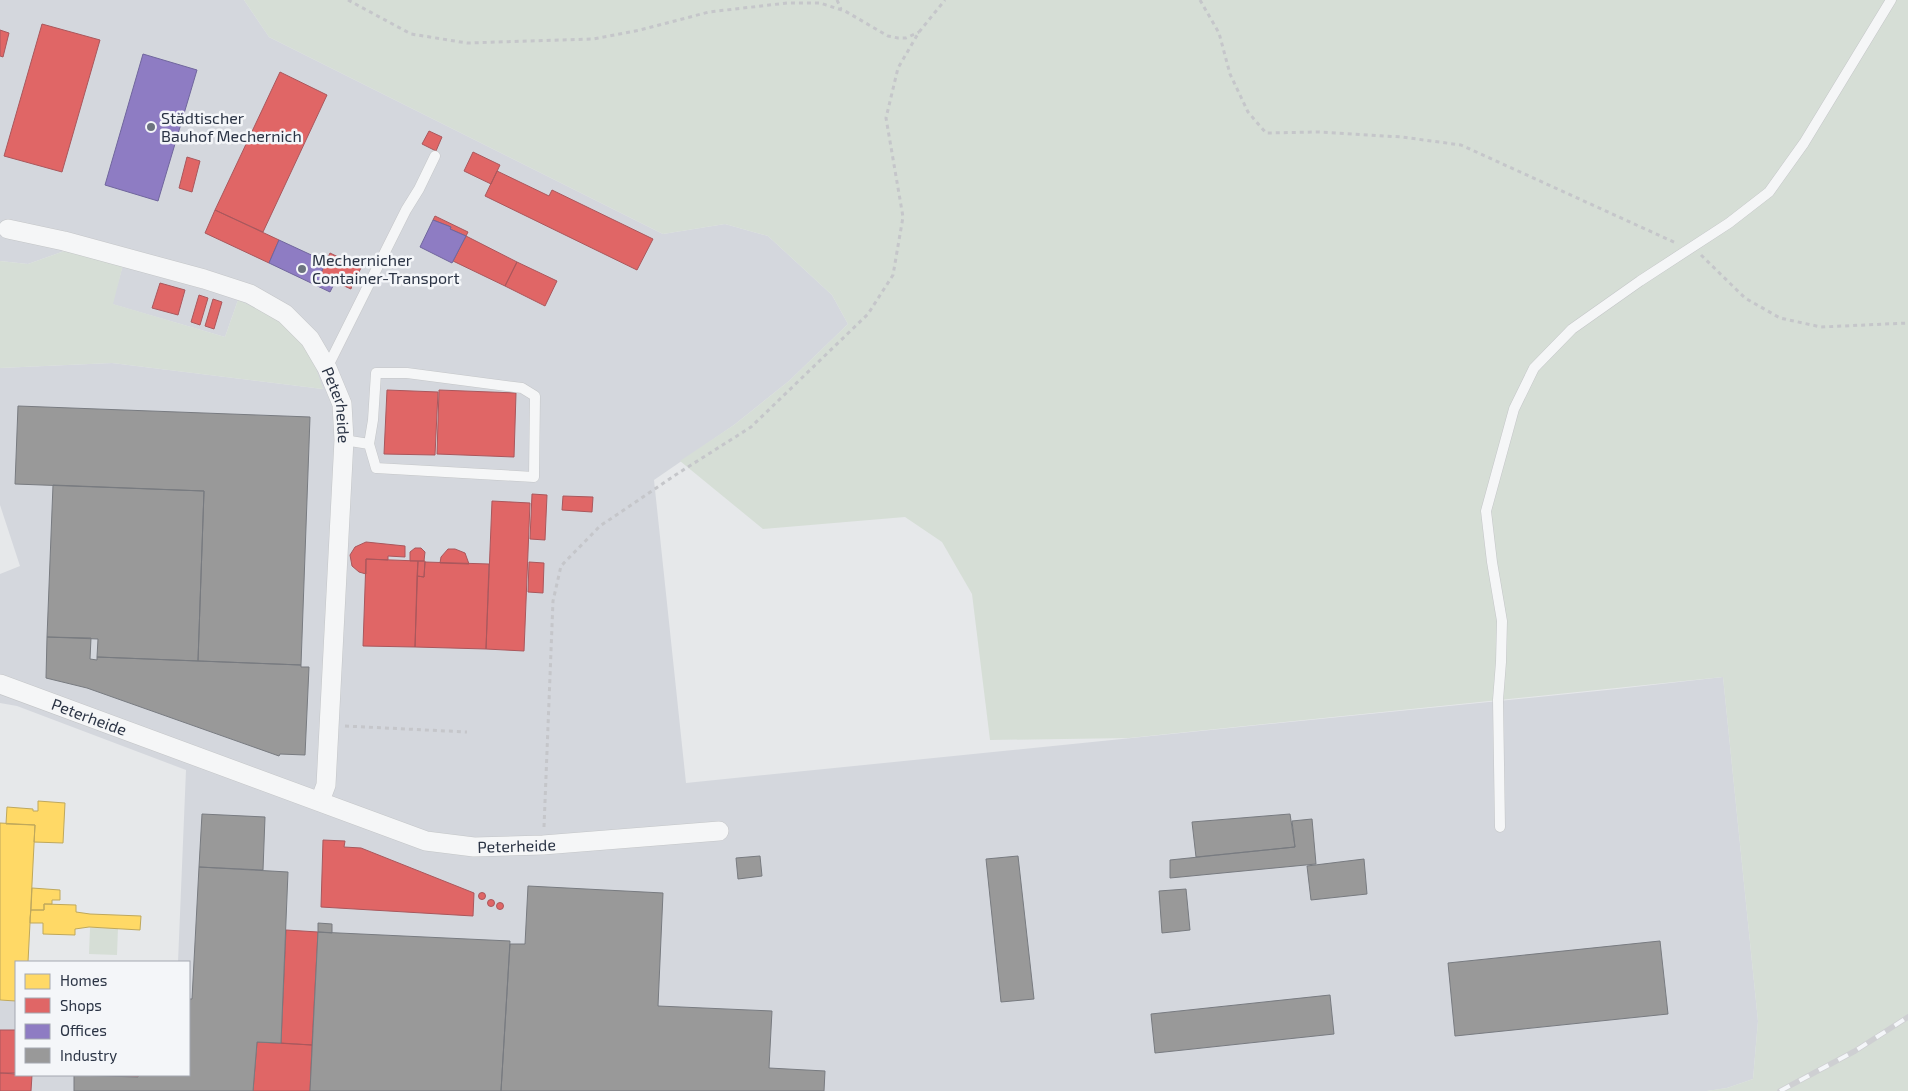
<svg xmlns="http://www.w3.org/2000/svg" width="1908" height="1091" font-family="'Exo 2',sans-serif">
  <style>
    .built { fill: #d4d7dd }
    .green { fill: #d6ded6 }
    .homes { fill: #ffd966; stroke: #bfa85c }
    .shops { fill: #e06666; stroke: #aa575c }
    .offices { fill: #8e7cc3; stroke: #70669d }
    .industry { fill: #999; stroke: #787b80 }
    .lines { fill: none; stroke-linecap: round; stroke-linejoin: round }
    .service-casing { stroke: #c4c6c8; stroke-width: 11 }
    .minor-casing { stroke: #c4c6c8; stroke-width: 20 }
    .path { stroke: #c5c6ca; stroke-width: 3; stroke-dasharray: 4 4; stroke-linecap: butt }
    .service { stroke: #f5f6f7; stroke-width: 10 }
    .minor { stroke: #f5f6f7; stroke-width: 19 }
    .rail-casing { stroke: #cecfd2; stroke-width: 5.5 }
    .rail { stroke: #f4f6f9; stroke-width: 4; stroke-dasharray: 11; stroke-linecap: butt }
    .poi-dot { fill: #6c737f; stroke: #f4f6f9; stroke-width: 2 }
    .labels { text-anchor: middle; stroke-width: 5; stroke-linejoin: round; paint-order: stroke }
    .poi-label { font-size: 16px; fill: #2b3445; stroke: #f4f6f9; text-anchor: start }
    .street-label { font-size: 16px; fill: #2b3445; stroke: #f4f6f9 }
  </style>
  <rect width="100%" height="100%" fill="#e6e8ea"/>
  <path class="built" d="M0 0H244L269 37 663 234 725 224 768 236 832 295 848 324 789 381 734 425 654 480 686 783 1617 689 1723 677 1758 1021 1753 1079 1727 1088 1707 1091H0V1001H16V1075H189V962H178L186 770 17 706 0 703V574L20 566 0 505V368L112 363 323 389 238 300 225 337 112 304 123 265 70 249 28 264 0 261Z"/>
  <path class="green" d="M244 0H1908V1091H1706L1727 1088 1753 1079 1758 1021 1723 677 1129 738 990 740 972 594 942 542 905 517 763 529 680 461 734 425 789 381 848 324 832 295 768 236 725 224 663 234 269 37Z
    M70 249 123 265 113 304 225 337 238 300C284 320 309 339 323 389L112 363 0 368V261L28 264Z
    M90 928H118L117 955 89 954Z"/>
  <path class="homes" d="M38 801 65 803 63 843 34 842 35 825 6 824 7 807 33 809V811H38Z
    M0 823 35 825 28 962H16V1001L0 1000Z
    M32 888 60 890V900H52V904H44V910H31Z
    M44 904 76 905V912L90 914 141 916 140 930 89 927 75 929V935L43 934V923H30V918L31 910H44Z"/>
  <path class="shops" d="M42 24 100 40 62 172 4 156Z
    M0 30 9 33 3 57 0 56Z
    M280 72 327 95 263 232 215 210Z
    M429 131 442 137 436 151 422 144Z
    M473 152 500 165 491 184 464 171Z
    M187 157 200 161 192 192 179 188Z
    M497 171 549 196 552 190 653 239 637 270 485 196Z
    M215 210 279 240 269 263 205 233Z
    M435 216 468 232 466 236 450 229 451 227 433 220Z
    M466 236 517 262 505 286 453 261Z
    M330 253 361 268 352 285 343 281 342 285 320 275Z
    M517 262 557 281 545 306 505 286Z
    M343 281 352 285 351 289 342 285Z
    M160 283 185 290 178 315 152 308Z
    M199 295 208 298 200 325 191 322Z
    M213 299 222 302 214 329 205 326Z
    M387 390 438 392 435 455 384 454Z
    M439 390 516 393 514 457 437 454Z
    M532 494 547 495 545 540 530 539Z
    M563 496 593 497 592 512 562 510Z
    M492 501 530 503 524 651 486 649Z
    M366 542 405 546V557L388 556V560L366 559V574L359 572 352 566 350 555 355 547Z
    M415 548H421L425 552 424 561H410V552Z
    M448 549H455L465 553 469 564 440 563 441 557Z
    M366 559 418 561 415 647 363 646Z
    M418 561H425L424 577 417 576Z
    M425 562 489 564 486 649 415 647 417 576 424 577Z
    M529 562 544 563 543 593 528 592Z
    M323 840 345 841 344 847 361 848 474 893 473 916 321 907Z
    M478.5 896a3.5 3.5 0 1 1 7 0a3.5 3.5 0 1 1-7 0Z
    M487.5 903a3.5 3.5 0 1 1 7 0a3.5 3.5 0 1 1-7 0Z
    M496.5 906a3.5 3.5 0 1 1 7 0a3.5 3.5 0 1 1-7 0Z
    M286 930 318 932 312 1045 281 1043Z
    M0 1030H16V1073H0Z
    M257 1042 312 1045 310 1091H253Z
    M0 1073 32 1075 31 1091H0Z
    M71 1075H139L138 1077Z"/>
  <path class="offices" d="M143 54 197 70 158 201 105 185Z
    M433 220 451 227 450 229 466 236 452 263 420 247Z
    M279 240 320 259 322 258 327 260 320 275 335 282 330 292 269 263Z"/>
  <path class="industry" d="M18 406 310 417 301 665 198 661 204 491 15 484Z
    M53 485 204 491 198 661 97 657 98 639 47 637Z
    M47 637 91 638 90 659 97 660V657L301 665V667H309L305 755 280 754 279 756 87 688 46 678Z
    M202 814 265 817 263 870 199 867Z
    M1290 814 1295 847 1196 857 1192 822Z
    M1312 819 1316 864 1170 878V860L1295 847 1292 821Z
    M760 856 762 876 738 879 736 858Z
    M1018 856 1034 999 1001 1002 986 859Z
    M1364 859 1367 894 1311 900 1307 866Z
    M199 867 288 872 281 1043 257 1042 253 1091H74V1075L138 1077 139 1075H189V999H192Z
    M528 886 663 893 658 1006 772 1011 769 1068 825 1071 824 1091H501L510 944H525Z
    M1186 889 1190 930 1162 933 1159 891Z
    M318 923 332 924V933L318 932Z
    M318 932 510 941 501 1091H310Z
    M1660 941 1668 1014 1455 1036 1448 963Z
    M1330 995 1334 1034 1155 1053 1151 1014Z"/>
  <g class="lines">
    <g class="service-casing">
      <path id="service" d="M327 368 406 210 419 189 435 156
        M344 440 369 444 376 468 534 477 535 396 522 388 407 373H376L373 420 369 444
        M1500 827 1498 700 1501 662 1502 621 1492 562 1486 511 1514 409 1534 368 1572 329 1640 281 1729 223 1769 192 1804 143 1891 0"/>
    </g>
    <g class="minor-casing">
      <g id="minor">
        <path id="s1" d="M8 229 64 241 204 279 250 294 285 314 310 339 327 368 342 404 344 440 326 785 320 801"/>
        <path id="s2" d="M0 684 426 841 474 847 543 845 719 831"/>
      </g>
    </g>
    <path class="path" d="M348 0 411 34 467 43 593 39 640 30 709 12 787 3H820L845 11 888 36 898 38H906L919 32
      M837 0 841 9
      M1200 0 1219 33 1230 74 1248 112 1266 133 1318 132 1402 137 1461 145 1676 243
      M1701 255 1745 298 1780 318 1821 327 1908 323
      M345 726 467 732
      M544 827 553 601 561 566 600 526 680 472 751 427 868 314 893 275 903 217 886 118 898 68 919 32 945 0"/>
    <use href="#service" class="service"/>
    <use href="#minor" class="minor"/>
    <g class="rail-casing">
      <path id="rail" d="M1780 1091 1855 1051 1908 1017"/>
    </g>
    <use href="#rail" class="rail"/>
  </g>
  <g class="poi-dot">
    <circle cx="151" cy="127" r="5"/>
    <circle cx="302" cy="269" r="5"/>
  </g>
  <g class="labels">
    <g class="poi-label">
      <text x="161" y="124">Städtischer<tspan x="161" dy="18">Bauhof Mechernich</tspan></text>
      <text x="312" y="266">Mechernicher<tspan x="312" dy="18">Container-Transport</tspan></text>
    </g>
    <g class="street-label">
      <text dy="6" stroke="none"><textPath href="#s1" startOffset="399">Peterheide</textPath></text>
      <text dy="6" stroke="none"><textPath href="#s2" startOffset="95">Peterheide</textPath></text>
      <text dy="6" stroke="none"><textPath href="#s2" startOffset="545">Peterheide</textPath></text>
    </g>
  </g>
  <rect x="15" y="961" width="175" height="115" fill="#f4f6f9" stroke="#a4a8b1"/>
  <rect x="25" y="974" width="25" height="15" fill="#ffd966" stroke="#a4a8b1"/>
  <text x="60" y="986" font-size="15" fill="#2b3445">Homes</text>
  <rect x="25" y="998" width="25" height="15" fill="#e06666" stroke="#a4a8b1"/>
  <text x="60" y="1011" font-size="15" fill="#2b3445">Shops</text>
  <rect x="25" y="1024" width="25" height="15" fill="#8e7cc3" stroke="#a4a8b1"/>
  <text x="60" y="1036" font-size="15" fill="#2b3445">Offices</text>
  <rect x="25" y="1048" width="25" height="15" fill="#999999" stroke="#a4a8b1"/>
  <text x="60" y="1061" font-size="15" fill="#2b3445">Industry</text>
</svg>
